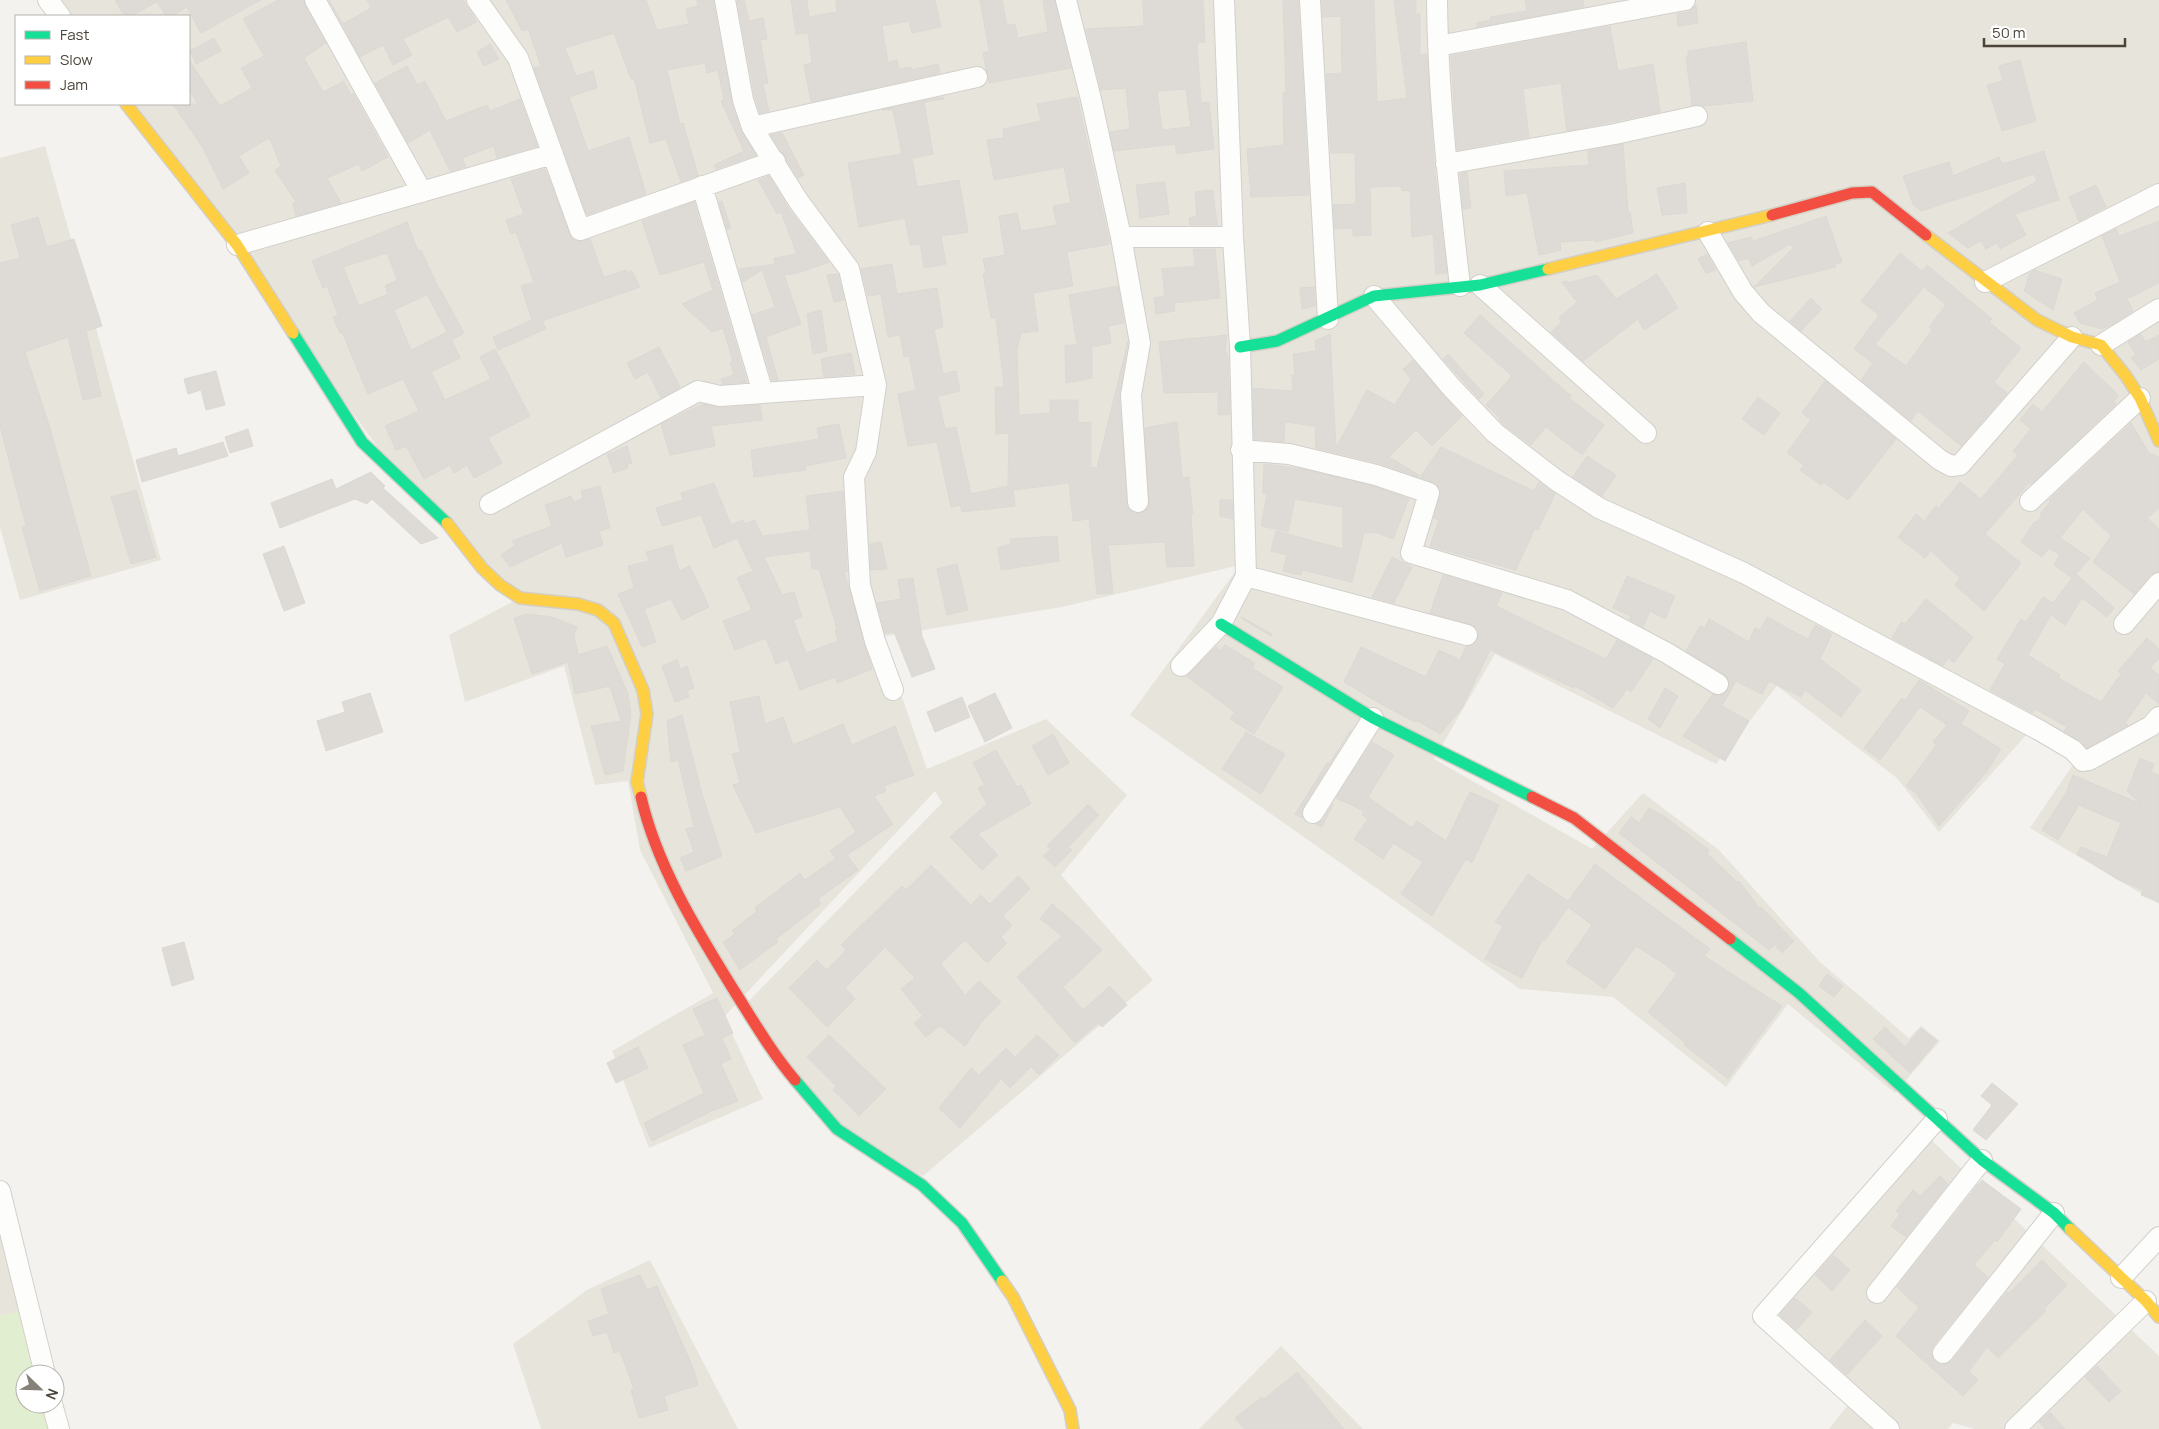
<svg xmlns="http://www.w3.org/2000/svg" width="2159" height="1429" font-family="Manrope,sans-serif">
  <style>
    .residential { fill: #e7e4dc }
    .green { fill: #e1eecf }
    .building { fill: #dedbd6; stroke: #dcd9d4; fill-rule: evenodd }
    .lines { fill: none; stroke-linecap: round; stroke-linejoin: round }
    .street-casing { stroke: #d2d0cb; stroke-width: 22 }
    .fast-casing { stroke: #d3cfc5; stroke-width: 14 }
    .slow-casing { stroke: #d3cfc5; stroke-width: 14 }
    .jam-casing { stroke: #d3cfc5; stroke-width: 14 }
    .street { stroke: #fdfdfc; stroke-width: 20 }
    .fast { stroke: #16e098; stroke-width: 11 }
    .slow { stroke: #ffcf43; stroke-width: 11 }
    .jam { stroke: #f24e42; stroke-width: 11 }
  </style>
  <rect width="100%" height="100%" fill="#f4f2ee"/>
  <path class="residential" d="M48 0H2159V904L2030 828 2076 760 2029 732 1939 832 1897 778 1777 686 1716 764 1495 654 1434 759 1592 849 1643 793 1719 850 1820 962 1909 1038 1921 1026 1940 1041 1895 1093 1788 1004 1726 1087 1613 997 1520 989 1130 715 1240 565 1062 607 881 637 927 769 1046 719 1127 795 1061 875 1153 980 923 1176 834 1134 740 1010 942 803 935 791 724 1017 763 1099 649 1148 612 1051 713 993 640 850 628 781 595 785 564 666 465 702 449 635 520 598 404 483 126 104H189V16H60Z
    M45 146 161 560 20 600 0 527V158Z
    M1926 1135 2159 1356V1429H1975L1953 1423 1948 1429H1829L1852 1400 1761 1322Z
    M0 1191 29 1310 0 1316Z
    M650 1260 738 1429H541L513 1344 587 1290Z
    M1281 1346 1363 1429H1199Z"/>
  <path class="green" d="M29 1310 45 1374H25V1404H52L59 1429H0V1316Z"/>
  <path class="building" d="M115 0H261L201 33 187 7 171 16H166L157 2 131 16H124Z
    M278 0H303L326 43 304 58 323 92 344 81 351 95 353 93 388 157 362 171 359 164 327 178 341 203 296 216 293 203 296 202 275 170 281 166 270 139H267L239 156 249 173 223 189 203 148 173 104H198L189 90V60L220 106 252 88 241 68 264 56 243 19Z
    M329 0 343 24 371 8 367 0H463L477 22 457 32 448 17 403 39 412 55 393 65 383 45 360 57Z
    M506 0H646L657 30 689 24 686 9 698 6 697 0H713L732 104 741 131 756 155 716 169 714 165 744 151 721 101 724 100 718 70 707 73 705 63 667 70 680 124 683 123 698 175 681 182 666 139 650 143 634 78 631 79 614 33 565 48 576 76 593 71 597 88 569 97 588 151 629 137 646 194 587 215 534 68 541 66 528 29 522 31Z
    M737 0H744L749 21 763 18 767 39 760 40 768 83 763 84 769 111 760 113 755 97Z
    M791 0H807L809 17 837 12 836 0H935L941 27 912 33 909 21 882 26 888 63 897 60 899 69 911 67V70L938 64 940 73 811 102 804 65 812 63 808 33 796 34Z
    M980 0H1002L1007 25 1015 24 1018 38 1048 32 1043 0H1054L1071 68 989 83 983 53 989 51Z
    M1203 0 1205 42 1197 43 1201 103 1209 102 1214 149 1177 154 1175 144 1114 151 1110 132 1130 129 1126 88 1101 90 1086 29 1144 26 1143 1ZM1186 89 1191 127 1162 130 1157 91Z
    M1283 0H1298L1309 195 1251 197 1247 149 1284 145 1283 93 1286 92Z
    M1322 0H1374L1377 102 1407 98 1394 0H1416V15L1420 14V55L1427 54 1434 166 1447 273 1436 274 1433 234 1412 237 1410 190 1402 191 1401 186 1370 187 1371 235 1353 236V228L1335 229 1333 205 1356 204 1355 153H1331L1326 74 1342 73 1341 16 1323 17Z
    M1525 0H1583L1584 7 1477 27V23L1491 20 1490 17 1527 11Z
    M1696 5 1698 23 1678 26 1677 14 1688 12Z
    M1610 26 1618 71 1653 64 1660 112 1567 131 1561 83 1523 89 1529 137 1457 150 1451 56Z
    M214 38 221 51 196 64 190 51Z
    M1746 42 1753 101 1703 106 1692 105 1686 57 1688 56V51Z
    M490 44 499 59 484 66 477 52Z
    M2020 60 2036 121 2002 131 1987 85 2003 81 1999 66Z
    M407 66 417 85 425 81 446 121 487 105 490 111 520 99 537 146 497 158 494 146 462 158 466 167 450 171 430 130 408 143 375 83Z
    M943 97 944 99 924 102 933 154 912 158 917 187 959 180 968 232 941 236 946 264 924 268 920 244 910 245 905 218 859 227 848 163 902 154 893 110H882Z
    M1077 97 1110 244 1067 252 1073 286 1033 293 1038 331 1021 333 1017 349 1019 415 1050 413V400H1078V423L1091 422V467L1097 468 1128 341 1119 396 1128 508 1133 513 1139 514 1149 507 1145 428 1177 422 1182 478 1189 477 1193 514H1191L1194 566 1167 567 1165 542 1108 545 1113 593 1097 594 1089 519 1073 521 1069 483 1013 490 1015 506 962 512 960 505 951 507 937 442 908 446 898 394 916 390 909 356 904 357 900 335 888 337 881 294 868 296 861 269 892 264 897 294 937 288 943 327 934 329 943 374 956 371 960 391 938 396 945 429 956 427 971 494 1008 486 1009 433 996 434 995 387H1004L996 318H991L983 274 986 273 983 259 1005 255 999 216 1017 213 1021 231 1057 225 1053 206 1071 203 1064 167 994 180 987 140 1004 138 1003 129 1041 121 1037 104Z
    M782 133 804 175 798 178 771 135Z
    M1623 144 1628 212H1630L1633 233 1595 242V240L1560 242 1561 250 1539 255 1527 193 1506 196 1504 171 1589 165 1588 151Z
    M2044 151 2059 200 2015 214 2026 235 2000 249 1997 243 1986 249 1981 241 1968 248 1948 233 2037 181 2034 174 1921 211 1913 204 1903 176 1949 162 1953 176 1999 157 2002 164Z
    M545 169 572 239 578 242 590 239 604 277 626 270 627 273 632 271 640 287 542 321 546 329 498 350 493 337 532 320 521 286 534 282 516 232 511 234 506 220 524 214 511 179Z
    M1467 172 1471 208 1463 209 1460 174Z
    M769 176 789 209 829 262 798 273 784 275 801 324 766 337 778 380H772L752 315 775 307 762 270 743 282 739 269 775 264 774 258 797 254 781 212 777 214 758 180Z
    M1165 182 1169 214 1140 218 1136 185Z
    M1685 183 1687 213 1662 215 1657 188Z
    M2096 185 2106 207 2079 221 2069 197Z
    M1213 190 1217 225H1190L1189 218 1197 216 1195 192Z
    M722 201 731 228 727 229 719 202Z
    M694 202 747 382 723 384 721 379 734 375 730 362H733L723 328 712 332 682 304 713 290 704 262 660 275 642 221Z
    M1826 216 1842 262 1833 265 1836 267 1754 287 1793 248 1790 244 1752 266 1749 258 1739 261 1728 243 1751 237 1753 241Z
    M38 217 47 247 74 239 102 326 86 331 101 396 83 400 68 337 25 352 50 428 91 576 40 591 22 527 26 526 0 426V263L20 258 11 225Z
    M2159 221V283L2127 299 2133 311 2111 325 2102 329 2080 323 2074 313 2098 300 2095 293 2120 282 2102 236 2116 229 2119 236Z
    M407 222 418 251 421 250 439 289 394 310 411 350 447 332 428 296 440 289 464 333 452 340 460 358 431 372 445 400 491 379 480 357 495 349 530 416 488 438 502 463 474 478 467 465 454 473 450 465 424 479 406 446 396 450 385 426 419 411 403 379 368 394 342 332 340 333 333 317 338 315 327 286 323 288 312 261ZM387 253 397 280 385 286 388 294 359 306 343 267Z
    M1193 249H1215L1220 298 1174 303 1175 311 1156 314 1154 298 1165 296 1162 269 1195 266Z
    M1900 253 1922 271 1927 265 1992 319 1989 322 2021 348 1994 382 2007 393 1961 446 1918 411 1911 421 1861 380 1873 363 1854 349 1879 315 1861 301ZM1924 287 1946 305 1929 327 1932 330 1906 366 1875 344Z
    M1707 254 1716 270 1706 273 1698 259Z
    M2034 270 2062 279 2053 310 2024 291 2030 273Z
    M838 274 844 300 834 302 827 275Z
    M1657 274 1678 308 1644 330 1638 319 1583 361 1551 332 1562 322 1559 318 1577 302 1562 282 1567 281 1568 283 1597 275 1616 299Z
    M1118 286 1124 323 1108 326 1111 343 1092 347V378L1066 383 1065 345H1077L1069 295Z
    M1314 287 1315 306 1302 309 1300 288Z
    M1811 298 1822 309 1801 331 1790 321Z
    M821 310 827 351 813 354 807 314Z
    M1480 315 1571 396 1569 398 1604 425 1582 455 1546 427 1531 445 1503 424 1499 420 1500 418 1486 405 1512 376 1464 333Z
    M1330 334 1336 448 1367 390 1395 405 1411 379 1403 369 1413 360 1462 416 1432 446 1416 430 1389 457 1419 475 1418 477 1379 463 1316 448 1315 426 1285 422 1284 442 1254 439 1253 388 1293 391 1292 375H1295L1293 354 1316 351 1315 341Z
    M2141 334 2145 342 2159 335V359L2141 370 2131 358 2136 355 2128 342Z
    M1227 335 1225 349 1228 357 1230 414 1218 415V392L1164 393 1159 342Z
    M659 347 680 387 661 398 648 372 635 379 627 363Z
    M851 353 855 374 824 377 821 359Z
    M1448 354 1484 394 1479 399 1443 359Z
    M2084 362 2119 396 2113 402 2116 404 2031 484 2029 483 1985 534 2021 563 1984 611 1955 585 1960 578 1931 551 1925 558 1898 537 1916 514 1924 521 1936 506 1939 508 1960 482 1981 499 2018 455 2013 451 2031 429 2020 420 2033 404 2042 412Z
    M216 371 225 405 206 410 201 390 188 394 184 379Z
    M1825 381 1896 439 1848 500 1823 482 1821 485 1800 470 1804 465 1787 453 1811 420 1802 413Z
    M1758 397 1780 413 1764 435 1742 419Z
    M703 404 721 408 760 405 762 420 711 426 715 446 670 455 661 424Z
    M2131 423 2149 453 2159 457V508L2147 518 2159 529V571L2150 575 2134 594 2093 562 2111 536 2083 509 2060 538 2090 558 2076 574 2114 608 2107 617 2082 598 2065 625 2051 615 2028 655 2060 675 2058 678 2101 702 2121 674 2118 671 2147 638 2159 649V659L2150 668 2159 675V704L2146 693 2125 723 2128 725 2087 748 2064 731 2067 727 2035 709 2033 713 1990 690 2005 664 1997 659 2021 619 2026 622 2043 597 2053 603 2072 578 2054 565 2060 555 2049 548 2042 557 2021 542 2035 521 2037 522 2042 516 2040 514 2051 501 2049 500Z
    M839 424 846 458 805 466 806 470 754 477 751 450 819 439 817 428Z
    M248 429 253 446 230 453 225 437Z
    M223 442 228 456 142 482 136 460 176 448 178 456Z
    M627 446 632 463 627 464 628 468 614 473 607 455Z
    M1441 447 1534 491 1539 482 1555 494 1538 530 1535 528 1516 570 1430 546 1439 520 1434 518 1441 491 1433 482 1420 477Z
    M1587 456 1616 475 1602 496 1573 477Z
    M1264 464 1302 469 1373 486 1409 499 1393 539 1378 533H1364L1352 582 1302 570 1301 575 1283 571 1287 555 1271 551 1276 531 1343 549V507L1295 499 1288 532 1261 526 1267 494H1263Z
    M371 472 385 486 383 488 438 538 421 544 372 499 367 504 355 499 280 528 271 503 332 479 336 489Z
    M714 483 731 525 743 520 745 524 755 520 762 536 810 530 806 496 843 491 847 572H844L872 669 837 683 835 677 800 690 788 659 776 664 766 638 735 650 723 621 752 610 737 578 753 571 737 538 714 548 701 515 662 526 656 508 683 500 681 493ZM810 551 812 569H819L837 629 835 630 838 641 806 653 793 620 802 617 794 592 782 595 764 557Z
    M600 486 610 528 599 531 603 545 566 557 562 543 510 567 501 555 515 545 512 541 552 526 545 505 571 496 574 502 583 498 581 491Z
    M136 490 156 557 131 564 111 497Z
    M1220 500H1232L1233 519 1220 516Z
    M1057 536 1059 561 1001 570 998 548 1010 544V539Z
    M881 542 887 569 871 570 870 544Z
    M672 545 679 571 690 566 709 607 682 620 671 599 644 609 656 642 642 647 618 594 634 588 628 566 649 561 646 552Z
    M284 546 305 603 284 611 263 554Z
    M1392 557 1412 567 1394 603 1372 597Z
    M957 564 968 610 947 615 937 569Z
    M1443 575 1502 593 1496 606 1606 659 1617 640 1653 659 1631 692 1627 689 1613 708 1575 686 1574 688 1490 650 1462 708 1440 734 1416 720 1415 722 1381 704 1344 682 1361 647 1426 677 1439 650 1460 660 1466 647 1476 643 1479 632 1475 626 1430 613Z
    M1627 576 1675 596 1665 619 1650 611 1643 627 1629 619 1631 616 1613 608Z
    M913 578 922 636 935 669 912 677 894 632 885 633 877 603 901 599 898 580Z
    M1926 599 1973 637 1954 663 1948 658 1943 666 1892 638 1901 622 1905 624Z
    M527 614 552 617 577 627 574 635 578 655 607 646 628 694 631 714 623 771 605 775 591 726 621 721 610 686 575 694 568 662 532 674 514 618Z
    M1241 617 1272 634 1271 636 1241 618Z
    M1767 617 1808 639 1815 625 1832 634 1820 659 1861 690 1841 717 1805 690 1801 697 1769 681 1762 694 1736 681 1722 706 1749 721 1725 761 1683 736 1713 694H1724L1730 685 1724 674 1686 651 1700 626 1705 628 1709 619 1749 642 1755 628 1760 630Z
    M1225 645 1255 663 1252 668 1283 687 1254 734 1230 719 1235 712 1186 676 1216 647 1221 651Z
    M677 660 680 669 687 666 694 688 687 691 689 697 675 702 662 666Z
    M1919 680 1969 711 1961 724 2001 749 1988 770 1939 826 1915 792 1906 786 1936 745 1933 742 1947 725 1920 707 1880 760 1864 748 1902 698 1905 701Z
    M1665 688 1678 696 1660 728 1648 719Z
    M370 693 383 732 326 751 317 721 345 712 342 702Z
    M995 693 1012 728 985 742 968 706Z
    M759 696 765 724 783 717 793 745 843 724 852 745 895 726 914 775 884 786 886 791 874 796 893 824 847 855 858 870 818 899 821 904 776 939 778 942 740 970 723 942 735 934 732 931 757 911 755 908 800 873 805 880 836 858 830 851 856 832 840 807 756 833 733 785 740 783 732 754 740 752 730 702Z
    M962 697 970 717 935 732 927 712Z
    M682 715 702 794 722 856 686 871 680 858 694 852 686 829 694 827 678 760 671 762 667 721Z
    M1351 730 1303 807 1302 818 1295 814 1327 763 1329 764Z
    M1246 732 1285 754 1261 794 1222 769Z
    M1053 734 1069 763 1048 775 1032 746Z
    M1372 742 1394 755 1368 797 1412 828 1417 821 1446 841 1470 792 1499 805 1472 863 1466 859 1432 916 1401 894 1423 862 1393 843 1383 859 1354 839 1368 819 1362 815 1364 811 1336 798Z
    M996 750 1017 787 1021 785 1031 804 978 834 998 855 982 870 950 837 987 804 978 788 985 785 973 763Z
    M2140 758 2154 764 2151 772 2159 775V902L2141 895 2143 890 2117 879 2077 854 2081 847 2107 857 2121 823 2079 805 2058 840 2042 830 2066 793 2073 775 2141 804 2127 791Z
    M1088 804 1099 815 1068 847 1072 850 1055 867 1043 856 1051 849 1047 846Z
    M1333 804 1322 827 1316 824 1323 820Z
    M1649 808 1664 816 1709 850 1707 853 1737 882 1739 881 1760 909 1761 907 1794 941 1782 953 1775 945 1769 950 1619 833 1631 817 1639 823Z
    M1595 864 1710 949 1704 956 1782 1006 1728 1079 1684 1045 1685 1043 1648 1012 1677 974 1666 965 1636 946 1605 989 1566 962 1592 925 1568 907 1545 940 1543 939 1522 978 1485 959 1503 926 1495 922 1528 874 1568 901Z
    M931 865 971 905 981 895 990 904 1018 876 1030 889 1003 916 1012 925 1001 937 1007 943 987 963 965 940 941 964 965 995 979 981 1001 1002 981 1023 965 1046 940 1026 926 1037 914 1023 923 1016 901 989 915 978 885 947 845 988 855 999 827 1027 789 988 817 960 827 970 846 950 841 945 902 886 906 890Z
    M1052 904 1078 926 1102 950 1063 987 1083 1010 1110 986 1127 1005 1102 1027 1098 1023 1075 1043 1017 977 1062 936 1040 919Z
    M184 942 194 979 172 986 162 948Z
    M1827 974 1843 986 1834 997 1819 986Z
    M717 998 733 1033 722 1038 731 1059 721 1064 738 1101 712 1111 652 1141 644 1123 704 1093 683 1045 705 1035 693 1009Z
    M1885 1027 1905 1047 1921 1028 1937 1041 1910 1073 1873 1039Z
    M829 1035 886 1089 859 1116 833 1090 836 1086 807 1057Z
    M1037 1035 1059 1055 1039 1075 1031 1067 1010 1088 1001 1079 960 1128 939 1108 971 1068 979 1075 1006 1048 1015 1057Z
    M638 1047 648 1068 616 1083 607 1063Z
    M1992 1083 2018 1104 1986 1140 1973 1130 1992 1105 1981 1096Z
    M1940 1176 1948 1184 1906 1237 1891 1226 1900 1214 1896 1211 1913 1190 1920 1196Z
    M1982 1180 2021 1209 1997 1242 1995 1240 1974 1265 1988 1277 1933 1346 1932 1357 1935 1362 1942 1365 1952 1361 2007 1292 2009 1293 2042 1260 2067 1285 2044 1309 2046 1311 1998 1358 1987 1347 1969 1371 1978 1380 1963 1396 1896 1336 1919 1308 1897 1287Z
    M1833 1255 1850 1270 1832 1291 1815 1275Z
    M640 1275 647 1290 657 1286 694 1370 698 1385 664 1396 668 1410 639 1418 631 1390 634 1389 620 1351 614 1353 607 1332 593 1336 588 1321 609 1314 601 1289Z
    M1795 1298 1812 1312 1796 1330 1780 1315Z
    M1865 1320 1882 1336 1847 1375 1830 1360Z
    M2097 1366 2121 1391 2109 1402 2085 1377Z
    M1297 1372 1344 1429H1244L1235 1418 1262 1397 1264 1399Z
    M2050 1412 2056 1419 2065 1429H2045L2039 1422Z"/>
  <g class="lines">
    <g class="street-casing">
      <path id="street" d="M48 0 60 16
        M315 0 422 192
        M477 0 518 58 580 230 775 161
        M725 0 743 100 752 127 799 202 849 269 876 385 866 452 854 477 860 585 875 641 893 690
        M1066 0 1091 99 1121 237 1140 343 1131 395 1138 502
        M1310 0 1328 319
        M1437 0C1438 96 1449 191 1460 286
        M1438 46 1685 0
        M752 127 977 77
        M1446 164 1615 134 1697 116
        M702 186 763 393
        M1708 232 1743 292 1761 313 1940 460 1951 466 1960 465 2072 337
        M1121 237H1233
        M237 245 553 154
        M1985 282 2159 194
        M1480 285 1646 433
        M1374 296 1452 388 1495 433 1556 480 1599 508 1744 573 2039 730 2073 750 2083 761 2089 760 2151 726 2159 717
        M2101 345 2159 309
        M1241 450 1289 454 1376 475 1429 493 1411 553 1567 600 1667 653 1718 684
        M2030 501 2140 398
        M490 504 698 391 720 396 876 385
        M1246 576 1467 635
        M2124 624 2159 583
        M1181 666 1221 624 1246 576 1240 347 1233 237 1224 0
        M1313 813 1373 718
        M0 1191 45 1374
        M2121 1278 2159 1237
        M1877 1293 1982 1160
        M1943 1353 2054 1213
        M52 1404 59 1429
        M1889 1429 1763 1316 1937 1119
        M2015 1429 2146 1301"/>
    </g>
    <g class="fast-casing">
      <path id="fast" d="M293 333 362 442 447 523
        M1240 347 1277 341 1374 296 1480 285 1548 269
        M1221 624 1373 718 1532 797
        M1730 939 1799 993 1982 1160 2054 1213 2070 1229
        M795 1080 837 1129 922 1185 962 1223 1002 1281"/>
    </g>
    <g class="slow-casing">
      <path id="slow" d="M126 104 237 245 293 333
        M1926 235 2037 320 2072 337 2101 345 2126 376 2140 398 2159 441
        M1548 269 1772 215
        M447 523 482 568 500 585 520 598 578 604 598 610 614 623 643 690 647 714 637 782 641 797
        M2070 1229 2146 1301 2159 1317
        M1002 1281 1013 1297 1070 1410 1073 1429"/>
    </g>
    <g class="jam-casing">
      <path id="jam" d="M1772 215 1852 193 1872 192 1926 235
        M641 797C657 867 698 932 735 992 754 1022 772 1053 795 1080
        M1532 797 1574 818 1730 939"/>
    </g>
    <use href="#street" class="street"/>
    <use href="#fast" class="fast"/>
    <use href="#slow" class="slow"/>
    <use href="#jam" class="jam"/>
  </g>
  <rect x="15" y="15" width="175" height="90" fill="#ffffff" stroke="#b7b4b0"/>
  <rect x="25" y="31" width="25" height="8" fill="#16e098" stroke="#b7b4b0"/>
  <text x="60" y="40" font-size="15" fill="#4b4439">Fast</text>
  <rect x="25" y="56" width="25" height="8" fill="#ffcf43" stroke="#b7b4b0"/>
  <text x="60" y="65" font-size="15" fill="#4b4439">Slow</text>
  <rect x="25" y="81" width="25" height="8" fill="#f24e42" stroke="#b7b4b0"/>
  <text x="60" y="90" font-size="15" fill="#4b4439">Jam</text>
  <g transform="translate(40 1389) rotate(113)"><circle r="24" fill="#ffffff" stroke="#b7b4b0"/>
  <path d="M0-4L9 19L0 12L-9 19Z" fill="#868178"/>
  <text y="-8" font-size="14" font-weight="bold" text-anchor="middle" fill="#4b4439">N</text>
  </g>
  <path d="M1984 38v8h141v-8" fill="none" stroke="#4b4439" stroke-width="2.5"/>
  <text x="1992" y="38" font-size="15" fill="#4b4439" stroke="#ffffff" stroke-width="4" paint-order="stroke">50 m</text>
</svg>
